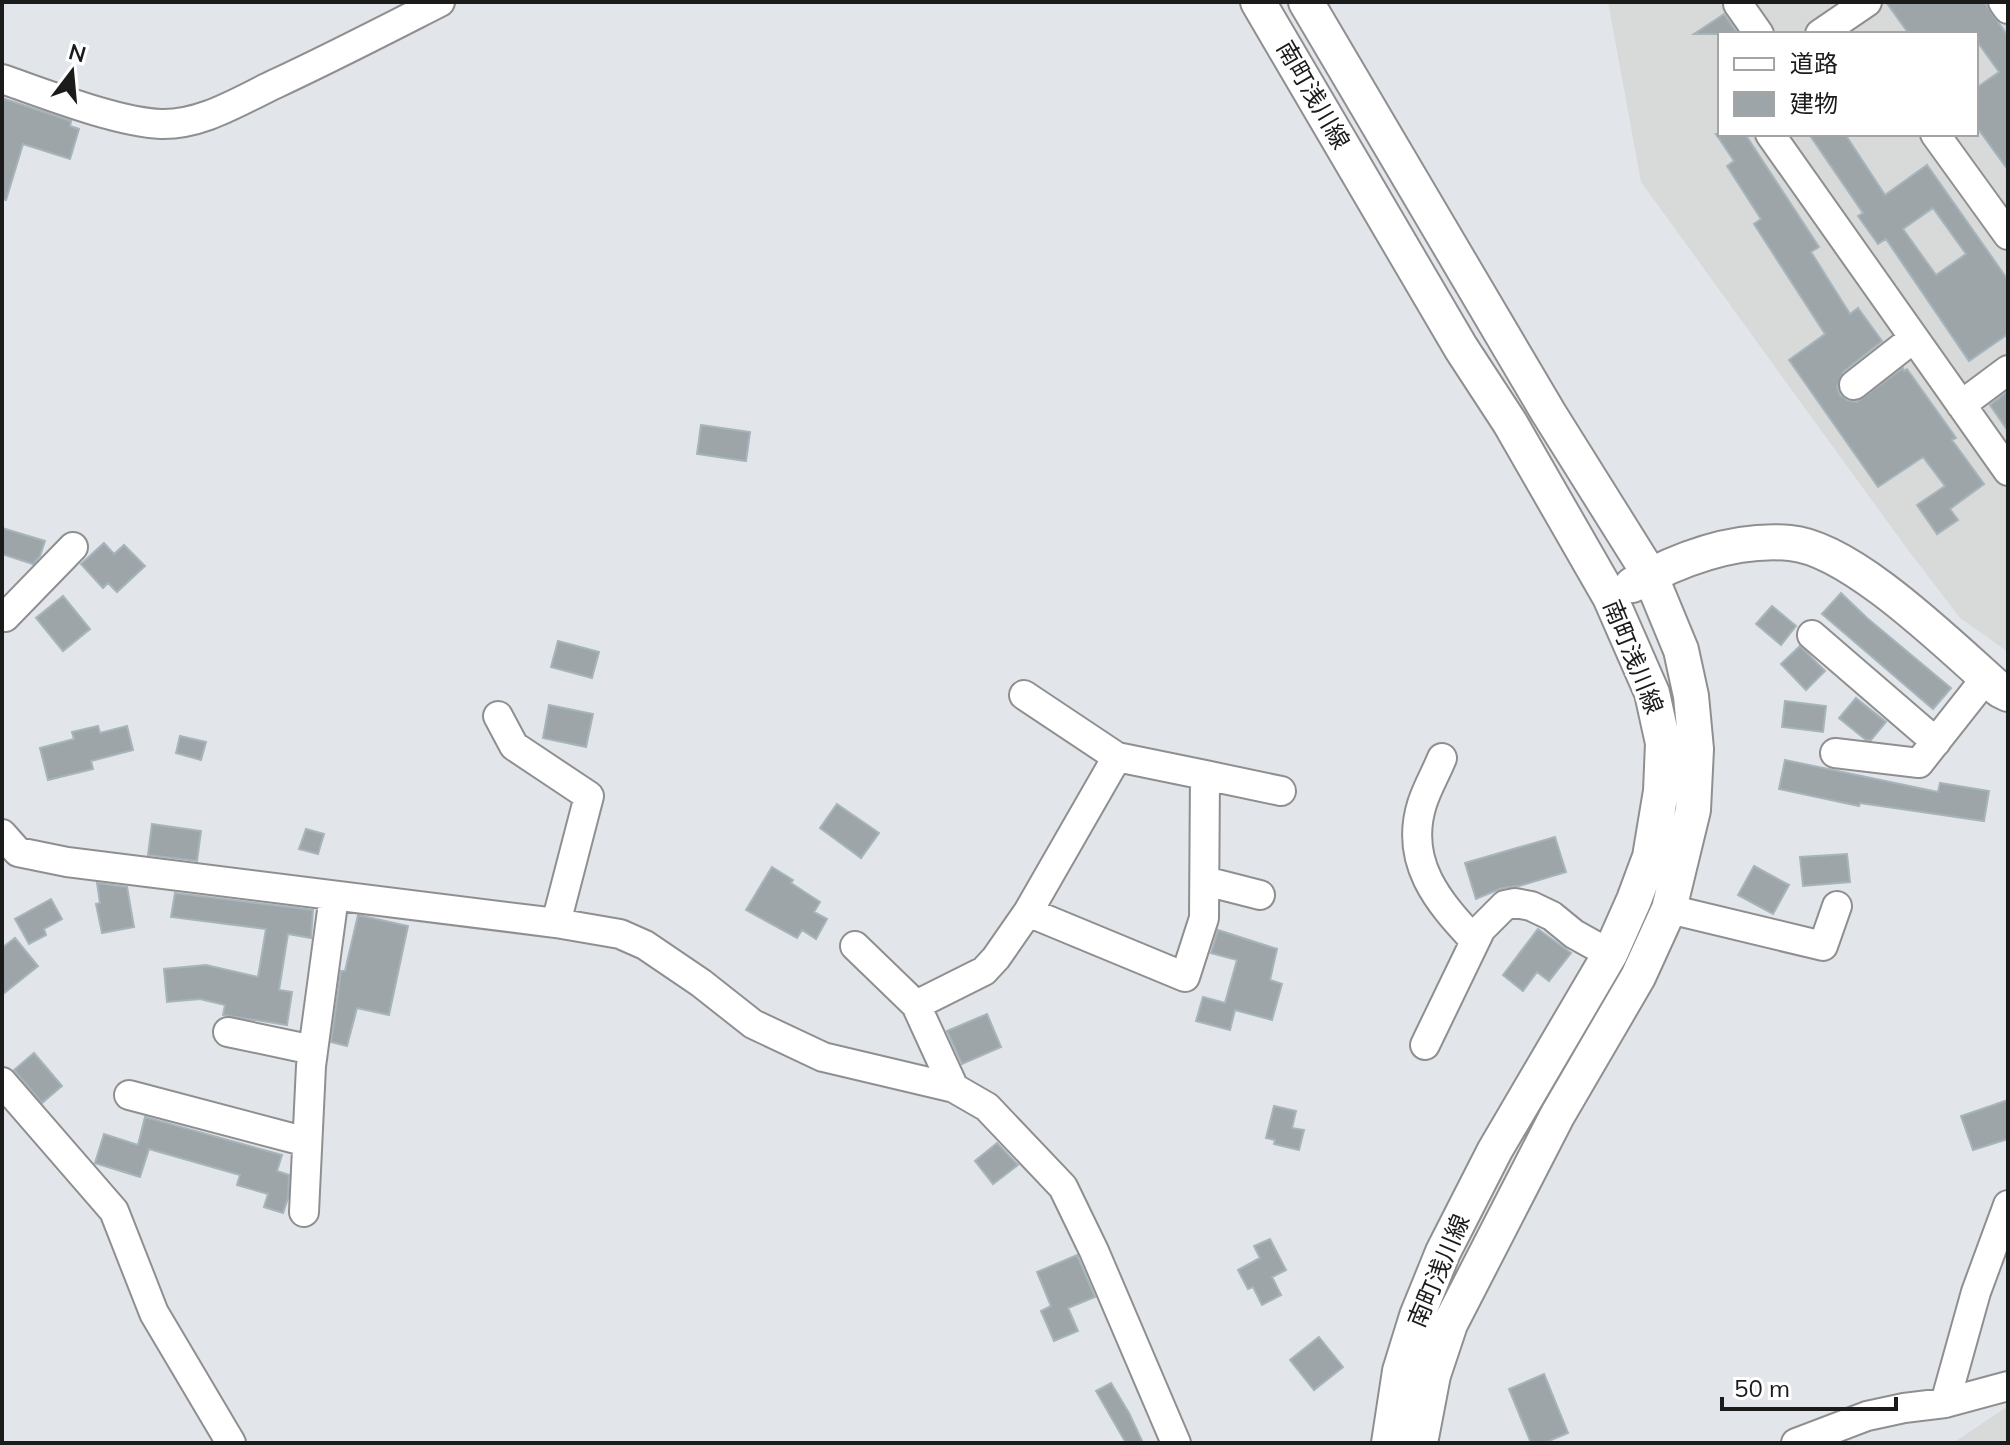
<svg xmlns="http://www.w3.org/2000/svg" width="2010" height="1445" font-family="Mulish,'Noto Sans JP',sans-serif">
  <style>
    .residential { fill: #d8d9d9; fill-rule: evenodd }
    .building { fill: #9ea5a9; stroke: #a6b4bb; stroke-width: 2; fill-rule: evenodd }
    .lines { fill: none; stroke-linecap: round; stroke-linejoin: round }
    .minor-casing { stroke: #8f8f8f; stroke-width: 32 }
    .tertiary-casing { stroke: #8f8f8f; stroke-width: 38 }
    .minor { stroke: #fff; stroke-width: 28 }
    .tertiary { stroke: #fff; stroke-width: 34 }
    .labels { text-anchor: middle; stroke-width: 7; stroke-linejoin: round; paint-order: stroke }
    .street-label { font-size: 24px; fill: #1b1b1b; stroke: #fff }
  </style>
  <rect width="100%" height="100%" fill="#e2e6eb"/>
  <path class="residential" d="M1608 2H2008V652L1960 618 1905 546 1641 182ZM1720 34H1976V134H1720Z
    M2008 1406V1443H1953Z"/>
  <path class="building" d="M1886 2H1984L2008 36V170L1976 126V88L1999 72 1976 40V34H1909Z
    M1724 14 1738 34H1694Z
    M2 98 71 121 70 126 79 129 70 159 23 144 6 200 2 199Z
    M1716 134H1745L1819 247 1811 252 1850 314 1858 308 1882 341 1843 372 1837 387 1840 395 1847 400 1857 402 1903 368 1904 371 1907 369 1956 438 1952 440 1984 484 1950 509 1958 520 1937 534 1917 505 1945 486 1923 457 1878 487 1789 360 1825 334 1754 224 1761 219 1727 166 1734 161Z
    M1809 134H1845L1885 195 1927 165 2008 280V334L1969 361 1886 239 1878 244 1858 216 1863 213ZM1933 208 1966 254 1936 275 1903 229Z
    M2008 391V431L1990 405Z
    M701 425 750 432 746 461 697 454Z
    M2 528 45 541 40 556 33 564 2 554Z
    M104 543 114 554 124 545 145 566 117 592 108 583 103 588 81 564Z
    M1841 593 1867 618 1951 688 1933 709 1822 614Z
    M63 596 90 629 63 651 36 618Z
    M1772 606 1796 626 1781 645 1756 624Z
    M558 641 599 652 592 678 551 667Z
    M1800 646 1825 671 1806 690 1781 664Z
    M1856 698 1886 722 1871 740H1866L1839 718Z
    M1785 701 1826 706 1823 732 1782 727Z
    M549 705 593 714 586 747 543 738Z
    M98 726 100 733 127 726 133 750 91 761 93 769 48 780 40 748 74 739 72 732Z
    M180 736 206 742 201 760 176 753Z
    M1785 760 1938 792 1940 783 1989 791 1984 821 1860 803 1859 806 1779 789Z
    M837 804 879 833 861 858 820 828Z
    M152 824 201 831 197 861 148 855Z
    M306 829 324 834 318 854 299 849Z
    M1555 837 1566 872 1519 886 1502 888 1476 899 1465 863Z
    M1847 854 1850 882 1803 886 1800 857Z
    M1754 866 1789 885 1773 914 1738 895Z
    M772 867 793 880 791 883 820 902 814 912 827 919 816 939 802 930 797 938 746 910Z
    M97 883 127 887 134 927 102 933 96 904 100 903Z
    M175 893 313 910 311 938 288 934 279 990 292 992 287 1025 223 1015 225 1005 200 999 167 1002 164 969 206 965 258 977 266 929 171 917Z
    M51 899 62 919 44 929 46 935 29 944 15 919Z
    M358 915 408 926 389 1015 357 1008 347 1046 331 1042 341 971H345Z
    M1538 929 1571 953 1549 981 1537 972 1523 991 1503 975Z
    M1218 930 1277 949 1270 980 1282 984 1272 1020 1235 1010 1230 1030 1196 1021 1203 997 1225 1003 1237 960 1211 953Z
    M15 938 38 966 2 995V948Z
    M987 1014 1001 1047 962 1064 947 1031Z
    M34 1053 62 1086 42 1103 14 1070Z
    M2008 1100V1139L1973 1150 1961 1116Z
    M1274 1106 1296 1111 1292 1128 1304 1130 1299 1150 1274 1144 1275 1140 1266 1138Z
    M145 1117 282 1155 277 1171 289 1175 288 1198 283 1213 264 1207 268 1194 237 1185 240 1175 149 1149 140 1177 95 1163 104 1134 138 1145Z
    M997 1143 1018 1165 993 1184 975 1161Z
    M1270 1239 1286 1270 1272 1277 1281 1295 1262 1305 1253 1287 1248 1289 1238 1270 1260 1258 1254 1246Z
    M1077 1255 1095 1297 1068 1308 1078 1331 1054 1341 1041 1311 1051 1306 1037 1272Z
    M1319 1337 1343 1367 1314 1390 1290 1360Z
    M1544 1374 1568 1433 1544 1443H1531L1509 1389Z
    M1111 1383 1129 1413 1143 1443H1126L1096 1391Z"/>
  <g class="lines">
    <g class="minor-casing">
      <path id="minor" d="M2003 2 2008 9
        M1738 4 1759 34
        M1820 34 1867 2
        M2 79C46 94 116 122 161 124 202 125 239 101 275 84 331 58 385 30 440 2
        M1770 134 2008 471
        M1935 134 2008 235
        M1854 385 1914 338
        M1961 405 2008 370
        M5 617 73 547
        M1812 635 1936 742
        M1024 695 1117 757
        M498 716 514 746 589 796 556 923
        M1835 753 1919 763 1986 678
        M1442 758C1436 773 1427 788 1422 804 1404 862 1438 902 1475 941
        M1205 775 1281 791
        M2 834 18 852 67 862 556 923 620 934 645 945 701 983 753 1024 823 1057 954 1088 987 1107 1063 1187 1094 1251 1176 1443
        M1205 881 1260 895
        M1669 909 1823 946 1837 906
        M855 946 916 1005
        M228 1032 313 1050
        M1425 1045 1481 929 1505 905 1515 903 1531 906 1552 916 1574 934 1610 954
        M2 1082 114 1211 154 1313 231 1443
        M954 1088 916 1005 984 971 996 958 1028 912 1117 757 1205 775 1204 918 1185 977 1028 912
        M129 1095 307 1142
        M304 1212 311 1066 334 896
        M1945 1403 1976 1292 2008 1205
        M1796 1443 1867 1416 1904 1408 1945 1403 2008 1386"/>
    </g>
    <g class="tertiary-casing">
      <path id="tertiary" d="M1258 2 1461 348 1510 423 1610 597 1652 693 1663 743 1661 791 1650 857 1634 900 1610 954 1495 1150 1443 1252 1417 1316 1400 1371 1389 1443
        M1306 2 1548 412 1650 575 1681 650 1691 696 1696 749 1693 810 1669 909 1638 977 1557 1116 1450 1324 1433 1375 1420 1443
        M1632 585C1679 559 1735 538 1790 543 1852 548 1952 648 2000 690L2008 694"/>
    </g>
    <use href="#minor" class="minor"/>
    <use href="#tertiary" class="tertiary"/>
  </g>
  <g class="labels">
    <g class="street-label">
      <text transform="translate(1313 95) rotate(60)" y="8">南町浅川線</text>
      <text transform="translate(1633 657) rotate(68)" y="8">南町浅川線</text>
      <text transform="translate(1439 1271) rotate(-67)" y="8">南町浅川線</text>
    </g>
  </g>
  <rect width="2010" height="1445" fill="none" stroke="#1b1b1b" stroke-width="8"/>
  <rect x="1718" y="32" width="260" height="104" fill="#ffffff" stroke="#a4a4a4" stroke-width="2"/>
  <rect x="1734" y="58" width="40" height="12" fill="#ffffff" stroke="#a4a4a4" stroke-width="2"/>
  <text x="1790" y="72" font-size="24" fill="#1b1b1b">道路</text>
  <rect x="1734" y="92" width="40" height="24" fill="#9ea5a9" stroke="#a4a4a4" stroke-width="2"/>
  <text x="1790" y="112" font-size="24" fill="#1b1b1b">建物</text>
  <g transform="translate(72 72) rotate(16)" stroke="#ffffff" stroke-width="6" paint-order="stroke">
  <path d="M0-6L14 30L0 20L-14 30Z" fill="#1b1b1b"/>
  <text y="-12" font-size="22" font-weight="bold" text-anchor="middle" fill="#1b1b1b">N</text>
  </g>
  <path d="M1722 1397v12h174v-12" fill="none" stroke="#1b1b1b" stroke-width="4"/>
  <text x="1734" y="1397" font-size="24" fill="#1b1b1b" stroke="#ffffff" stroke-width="6" paint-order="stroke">50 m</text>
</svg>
